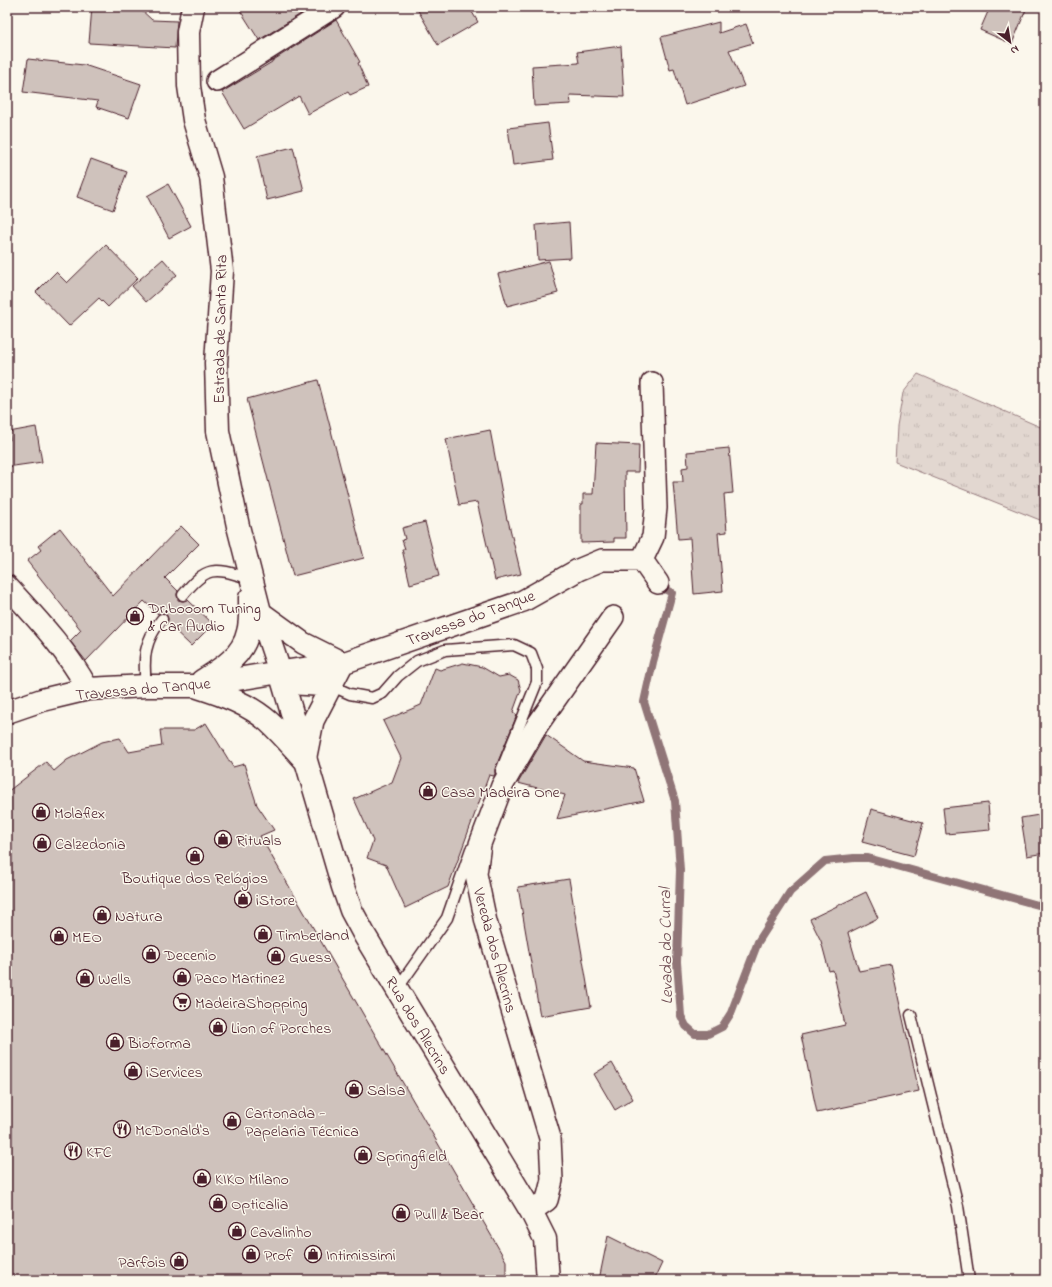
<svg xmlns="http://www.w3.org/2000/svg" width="1052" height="1287" font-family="'Indie Flower',sans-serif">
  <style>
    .grass { fill: url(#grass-tufts); stroke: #967b7e }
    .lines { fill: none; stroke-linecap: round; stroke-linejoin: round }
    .stream { stroke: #907477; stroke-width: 8 }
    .building { fill: #cfc2bc; stroke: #4a1f2b }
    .lane-casing { stroke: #4a1f2b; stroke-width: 13 }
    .street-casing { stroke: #4a1f2b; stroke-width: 24 }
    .secondary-casing { stroke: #4a1f2b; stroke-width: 25 }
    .lane { stroke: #fbf7ec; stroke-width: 10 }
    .street { stroke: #fbf7ec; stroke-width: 21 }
    .secondary { stroke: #fbf7ec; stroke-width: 22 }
    .labels { text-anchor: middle; stroke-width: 3; stroke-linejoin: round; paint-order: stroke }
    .street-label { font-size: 16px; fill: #4a1f2b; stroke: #fbf7ec }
    .poi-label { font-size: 16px; fill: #4a1f2b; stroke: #fbf7ec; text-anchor: start }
    .water-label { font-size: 17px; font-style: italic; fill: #6d4a51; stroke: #fbf7ec }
  </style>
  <defs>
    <pattern id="grass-tufts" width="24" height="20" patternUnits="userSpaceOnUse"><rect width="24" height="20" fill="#e2d7d0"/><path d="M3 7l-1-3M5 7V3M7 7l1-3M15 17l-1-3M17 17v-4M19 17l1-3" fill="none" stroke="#c3b8b3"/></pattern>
  </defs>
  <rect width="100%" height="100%" fill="#fbf7ec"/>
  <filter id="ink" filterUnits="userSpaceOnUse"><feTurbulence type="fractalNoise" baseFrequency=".025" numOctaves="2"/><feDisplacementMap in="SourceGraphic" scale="8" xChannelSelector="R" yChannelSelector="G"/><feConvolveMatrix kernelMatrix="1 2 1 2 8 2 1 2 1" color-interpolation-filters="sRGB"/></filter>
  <g filter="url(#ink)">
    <path class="grass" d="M918 374 1045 429V522L895 462 897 427 903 393Z"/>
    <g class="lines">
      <path class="stream" d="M657 585 672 593 653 662 644 702 675 801 680 870 677 962 681 1016 686 1026 695 1034H708L722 1027 731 1013 758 942 790 892 825 861 854 858H868L1038 905H1045"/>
    </g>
    <path class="building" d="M92 7H138L152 20 177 21 175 48 89 43Z
      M238 7H312L259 40Z
      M416 7H469L478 22 438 45Z
      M990 7H1027L1012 44 980 30Z
      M336 20 360 62 358 63 368 87 350 95 348 92 308 114 299 96 244 129 222 92 272 62V61Z
      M719 22V33L746 24 753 43 729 50 744 86 685 105 674 69 670 70 661 37Z
      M621 46 624 97 570 95 571 104 534 106 532 66 579 63 577 52Z
      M28 59 84 65 141 84 129 118 96 107 98 101 23 92Z
      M548 123 553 160 513 165 508 128Z
      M293 147 304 191 267 200 257 156Z
      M91 159 127 172 113 210 77 197Z
      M168 184 191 226 169 238 147 196Z
      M569 222 571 258 538 260 536 225Z
      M106 245 138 278 108 307 99 298 69 326 36 292 56 272 67 283Z
      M163 259 177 275 146 302 132 286Z
      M549 261 558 293 507 306 498 274Z
      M318 380 364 558 293 576 247 399Z
      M36 427 42 462 7 467V441L10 440 9 432Z
      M490 430 507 520H508L521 574 495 580 477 502 459 505 446 439Z
      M596 443 639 445 638 472H625L626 538H614V542L581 543V504H583V494H593Z
      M729 448 733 493 724 494 727 532 718 533 723 591 694 594 690 538 678 539 673 482H683L682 468 688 467 687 452Z
      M425 522 439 576 410 584 402 549H405L402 540 405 539 402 528Z
      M181 526 199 544 165 578 178 591 177 594 178 600 182 601 188 600 213 624 191 646 167 623 168 619 166 614 162 613 158 614 144 601 86 661 70 641 81 630 27 561 41 550 38 546 60 528 113 596Z
      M463 663 482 667 499 677 509 675 518 680 521 690 513 712 517 715 495 769V774L494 776 489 775 448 887 405 908 386 865 367 858 373 841 354 799 392 782 401 758 383 721 421 705 435 668 440 670Z
      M206 723 233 767 244 764 257 805 274 830 260 836 506 1261V1280H7V792L46 762 54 771 67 760 102 742 120 738 129 752 162 746 160 730H194Z
      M546 735 583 761 634 768 644 801 557 819 565 795 518 783Z
      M988 803 990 830 946 834 943 808Z
      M871 809 923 823 914 856 862 842Z
      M1045 814V853L1027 856 1021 818Z
      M569 879 591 1007 540 1016 518 887Z
      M866 892 878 918 848 933 859 971 891 965 919 1091 817 1113 801 1035 845 1025 833 970 829 971 821 941 810 919Z
      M612 1063 633 1099 615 1110 594 1074Z
      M608 1236 662 1263 654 1280H599Z"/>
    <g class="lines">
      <g class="lane-casing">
        <path id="lane" d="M183 595C208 564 215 568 251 579
          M146 686C143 658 144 641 162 619
          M332 686 350 694 372 698 383 693 398 676 417 661 445 650 514 645 531 653 537 669V682L501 771
          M397 989 447 918 471 849
          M911 1015 958 1206 969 1280"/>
      </g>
      <g class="street-casing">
        <path id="street" d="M217 81 334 7
          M642 560 658 583
          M7 586C38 620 66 649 88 689
          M260 612 303 643 343 663
          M280 672 343 663 523 601 578 570 602 560H642L653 537 656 508 652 383
          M280 672 297 684 332 686
          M305 761 313 721 343 663
          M531 1211 547 1200 552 1180 550 1138 486 922 476 874 480 844 502 786 538 724 613 617"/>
      </g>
      <g class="secondary-casing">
        <path id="secondary" d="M193 7 188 32 189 86 194 120 211 177 222 271 216 363 218 431 238 526 260 612 280 672 343 887 351 910 365 936 531 1211 545 1239 548 1280
          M202 681C221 669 243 656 248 632 251 622 250 609 250 598
          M198 687C223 695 249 704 269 722 281 733 292 746 303 758
          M7 712 42 700 88 689 146 686H195L280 672"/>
      </g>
      <use href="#lane" class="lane"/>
      <use href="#street" class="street"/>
      <use href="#secondary" class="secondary"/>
    </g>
  </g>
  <defs>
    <g id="shop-ring" transform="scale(0.9)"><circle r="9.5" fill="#fbf7ec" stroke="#4a1f2b" stroke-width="1.5"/><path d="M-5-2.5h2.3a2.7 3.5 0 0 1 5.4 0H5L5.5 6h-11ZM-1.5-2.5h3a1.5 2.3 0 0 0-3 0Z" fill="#4a1f2b"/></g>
    <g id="supermarket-ring" transform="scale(0.9)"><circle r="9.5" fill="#fbf7ec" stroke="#4a1f2b" stroke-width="1.5"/><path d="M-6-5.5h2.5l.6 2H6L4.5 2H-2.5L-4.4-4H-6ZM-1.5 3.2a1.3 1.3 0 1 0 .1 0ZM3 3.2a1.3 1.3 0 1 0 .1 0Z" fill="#4a1f2b"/></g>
    <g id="restaurant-ring" transform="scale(0.9)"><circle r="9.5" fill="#fbf7ec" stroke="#4a1f2b" stroke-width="1.5"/><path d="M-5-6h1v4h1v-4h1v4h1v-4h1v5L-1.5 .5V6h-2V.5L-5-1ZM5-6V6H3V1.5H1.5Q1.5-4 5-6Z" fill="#4a1f2b"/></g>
  </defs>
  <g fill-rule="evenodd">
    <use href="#shop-ring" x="135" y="616"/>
    <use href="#shop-ring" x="428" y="791"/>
    <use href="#shop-ring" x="41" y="812"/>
    <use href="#shop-ring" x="223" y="839"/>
    <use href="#shop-ring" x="42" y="843"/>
    <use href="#shop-ring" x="195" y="856"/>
    <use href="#shop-ring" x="243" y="899"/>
    <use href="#shop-ring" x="102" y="915"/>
    <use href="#shop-ring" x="263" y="934"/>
    <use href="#shop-ring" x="59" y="936"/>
    <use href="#shop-ring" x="151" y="954"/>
    <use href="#shop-ring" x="276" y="956"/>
    <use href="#shop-ring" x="182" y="977"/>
    <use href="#shop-ring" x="85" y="978"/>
    <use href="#supermarket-ring" x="182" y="1002"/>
    <use href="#shop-ring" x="218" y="1027"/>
    <use href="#shop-ring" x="115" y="1042"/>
    <use href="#shop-ring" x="133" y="1071"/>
    <use href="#shop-ring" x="354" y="1089"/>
    <use href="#shop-ring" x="232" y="1121"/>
    <use href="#restaurant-ring" x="122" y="1129"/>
    <use href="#restaurant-ring" x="73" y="1151"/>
    <use href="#shop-ring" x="363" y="1155"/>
    <use href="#shop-ring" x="202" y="1178"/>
    <use href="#shop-ring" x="218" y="1203"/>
    <use href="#shop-ring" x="401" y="1213"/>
    <use href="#shop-ring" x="237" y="1231"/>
    <use href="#shop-ring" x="251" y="1254"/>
    <use href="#shop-ring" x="313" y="1254"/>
    <use href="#shop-ring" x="179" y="1261"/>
  </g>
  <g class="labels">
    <g class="street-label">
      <text transform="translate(219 329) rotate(-89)" y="6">Estrada de Santa Rita</text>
      <text transform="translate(470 617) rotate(-20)" y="6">Travessa do Tanque</text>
      <text transform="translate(143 688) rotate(-5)" y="6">Travessa do Tanque</text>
      <text transform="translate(496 950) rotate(75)" y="6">Vereda dos Alecrins</text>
      <text transform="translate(419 1025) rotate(59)" y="6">Rua dos Alecrins</text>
    </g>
    <g class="poi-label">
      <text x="148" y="613">Dr.booom Tuning<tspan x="148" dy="18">&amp; Car Audio</tspan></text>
      <text x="441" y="797">Casa Madeira One</text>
      <text x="54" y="818">Molaflex</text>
      <text x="236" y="845">Rituals</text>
      <text x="55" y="849">Calzedonia</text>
      <text x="195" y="883" text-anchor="middle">Boutique dos Relógios</text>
      <text x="256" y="905">iStore</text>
      <text x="115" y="921">Natura</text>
      <text x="276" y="940">Timberland</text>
      <text x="72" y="942">MEO</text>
      <text x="164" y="960">Decenio</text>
      <text x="289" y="962">Guess</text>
      <text x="195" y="983">Paco Martinez</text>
      <text x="98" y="984">Wells</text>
      <text x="195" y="1008">MadeiraShopping</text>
      <text x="231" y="1033">Lion of Porches</text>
      <text x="128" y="1048">Bioforma</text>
      <text x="146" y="1077">iServices</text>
      <text x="367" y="1095">Salsa</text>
      <text x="245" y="1118">Cartonada -<tspan x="245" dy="18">Papelaria Técnica</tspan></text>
      <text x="135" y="1135">McDonald's</text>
      <text x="86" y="1157">KFC</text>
      <text x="376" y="1161">Springfield</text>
      <text x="215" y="1184">KIKO Milano</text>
      <text x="231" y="1209">Opticalia</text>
      <text x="414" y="1219">Pull &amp; Bear</text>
      <text x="250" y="1237">Cavalinho</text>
      <text x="264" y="1260">Prof</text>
      <text x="326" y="1260">Intimissimi</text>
      <text x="166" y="1267" text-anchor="end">Parfois</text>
    </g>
    <g class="water-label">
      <text transform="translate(665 946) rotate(-91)" y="6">Levada do Curral</text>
    </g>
  </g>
  <rect width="1052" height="1287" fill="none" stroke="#fbf7ec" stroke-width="24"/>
  <rect x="12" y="12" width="1028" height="1263" fill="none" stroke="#4a1f2b" stroke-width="1.5" filter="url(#ink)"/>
  <g transform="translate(1010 42) rotate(149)" stroke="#fbf7ec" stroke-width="3" paint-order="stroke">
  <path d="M0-3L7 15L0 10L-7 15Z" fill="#4a1f2b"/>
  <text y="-6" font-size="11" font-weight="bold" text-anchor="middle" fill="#4a1f2b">N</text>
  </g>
</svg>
